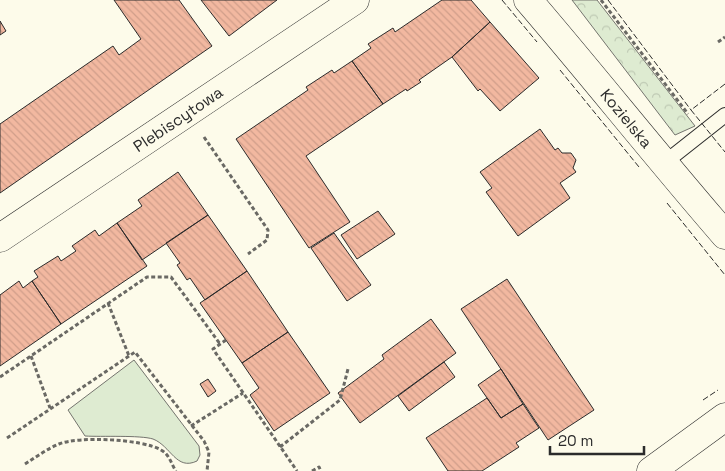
<svg xmlns="http://www.w3.org/2000/svg" width="725" height="471" font-family="'Space Grotesk',sans-serif">
  <style>
    .forest { fill: url(#forest-crowns); stroke: #74746e }
    .green { fill: #deebd1; stroke: #74746e }
    .building { fill: url(#building-back-hatch); stroke: #2b2b2b }
    .lines { fill: none; stroke-linecap: round; stroke-linejoin: round }
    .service-casing { stroke: #2b2b2b; stroke-width: 16 }
    .minor-casing { stroke: #2b2b2b; stroke-width: 29 }
    .tertiary-casing { stroke: #2b2b2b; stroke-width: 29 }
    .path { stroke: #6a6964; stroke-width: 3; stroke-dasharray: 4 2.5; stroke-linecap: butt }
    .service { stroke: #fdfbea; stroke-width: 14 }
    .minor { stroke: #fdfbea; stroke-width: 28 }
    .tertiary { stroke: #fdfbea; stroke-width: 28 }
    .fence { stroke: #2b2b2b; stroke-width: 1; stroke-dasharray: 6 2.5; stroke-linecap: butt }
    .labels { text-anchor: middle; stroke-width: 4; stroke-linejoin: round; paint-order: stroke }
    .street-label { font-size: 16px; fill: #2b2b2b; stroke: #fdfbea }
  </style>
  <defs>
    <pattern id="forest-crowns" width="20" height="18" patternUnits="userSpaceOnUse" patternTransform="scale(1.25)"><rect width="20" height="18" fill="#deebd1"/><path d="M2 6a3 3 0 1 1 6 0M12 15a3 3 0 1 1 6 0" fill="none" stroke="#bfcab4"/></pattern>
    <pattern id="building-back-hatch" width="6" height="6" patternUnits="userSpaceOnUse" patternTransform="scale(1.25)"><rect width="6" height="6" fill="#f2b8a0"/><path d="M-1 5l2 2M0 0l6 6M5-1l2 2" fill="none" stroke="#d09e8a"/></pattern>
  </defs>
  <rect width="100%" height="100%" fill="#fdfbea"/>
  <path class="forest" d="M572 0H597L695 126 675 135Z"/>
  <path class="green" d="M134 360 199 446 200 455 197 461C176 471 171 446 153 439 140 435 101 437 85 436L68 410Z"/>
  <path class="building" d="M114 0H179L212 46 0 193V124L113 46 119 55 141 39Z
    M201 0H277L229 36Z
    M442 0H471L490 22 452 57 419 80 421 82 407 91 406 89 383 104 352 61 371 48 368 44 393 28 395 32Z
    M0 21 6 31 0 35Z
    M490 22 539 78 500 111 480 89 478 91 452 57Z
    M352 61 383 104 306 156 350 222 309 248 236 139 308 90 306 87 332 70 334 73Z
    M540 129 555 150 558 148 562 153H571L576 160 573 168 576 172 560 183 570 198 518 236 486 192 492 188 480 172Z
    M178 172 208 215 142 260 117 223 142 206 138 200Z
    M378 211 395 234 357 259 341 235Z
    M208 215 247 271 205 300 190 278 187 280 177 265 180 263 166 243Z
    M117 223 147 266 61 324 32 281 38 277 34 271 58 256 61 261 76 251 72 246 95 230 99 236Z
    M334 233 371 285 347 301 311 248Z
    M247 271 288 332 242 363 200 303Z
    M507 279 594 410 548 440 461 309Z
    M19 281 23 288 32 281 61 324 0 366V295Z
    M431 319 456 353 360 423 338 393 384 359 382 355Z
    M288 332 330 393 274 431 250 395 259 388 242 363Z
    M444 362 455 377 409 411 398 396Z
    M501 369 523 404 501 418 478 385Z
    M208 379 216 391 208 397 200 384Z
    M487 398 501 418 523 404 539 428 516 443 519 447 482 471H448L426 438Z"/>
  <g class="lines">
    <g class="service-casing">
      <path id="service" d="M663 164 725 115"/>
    </g>
    <g class="minor-casing">
      <g id="minor">
        <path id="s1" d="M0 238 355 0"/>
      </g>
    </g>
    <g class="tertiary-casing">
      <g id="tertiary">
        <path id="s2" d="M528 0C595 78 658 158 725 235"/>
        <path d="M651 471 725 417"/>
      </g>
    </g>
    <path class="path" d="M601 0 688 114
      M718 42 725 37
      M204 137 268 230 267 240 248 254
      M108 303 129 356
      M226 340 213 349 297 471
      M31 356 50 408
      M0 377 147 277H171L220 344
      M191 426 243 393
      M7 438 135 352 204 441 209 452 207 471
      M280 447 340 400 348 369
      M25 464C36 457 47 449 59 444 78 436 143 439 161 450 170 455 171 464 176 471
      M312 471 319 467 321 471"/>
    <use href="#service" class="service"/>
    <use href="#minor" class="minor"/>
    <use href="#tertiary" class="tertiary"/>
    <path class="fence" d="M502 0 537 42
      M608 0 691 110
      M560 70 639 167
      M725 84 691 110 725 152
      M667 203 725 275
      M703 400 718 390"/>
  </g>
  <g class="labels">
    <g class="street-label">
      <text dy="6" stroke="none"><textPath href="#s2" startOffset="154">Kozielska</textPath></text>
      <text dy="6" stroke="none"><textPath href="#s1" startOffset="214">Plebiscytowa</textPath></text>
    </g>
  </g>
  <path d="M550 446v8h94v-8" fill="none" stroke="#2b2b2b" stroke-width="2.5"/>
  <text x="558" y="446" font-size="15" fill="#2b2b2b" stroke="#fdfbea" stroke-width="4" paint-order="stroke">20 m</text>
</svg>
